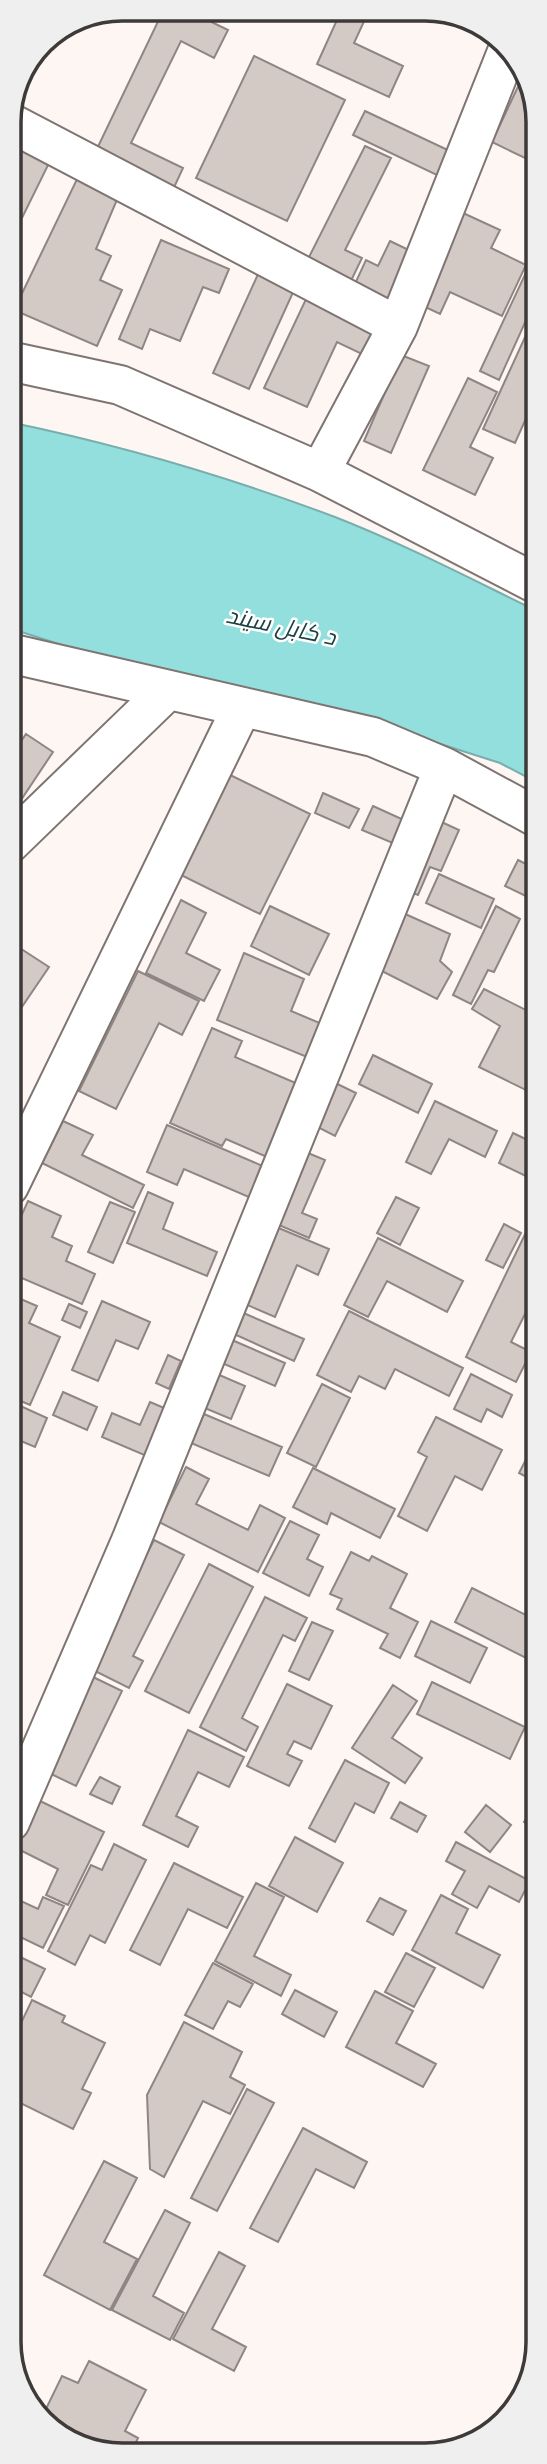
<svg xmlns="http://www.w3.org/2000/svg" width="547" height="2464" font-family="'Varela Round',Cairo,sans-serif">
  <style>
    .water { fill: #92dfdd; stroke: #79aeac; stroke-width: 2 }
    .building { fill: #d3cac6; stroke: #8f8683; stroke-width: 2 }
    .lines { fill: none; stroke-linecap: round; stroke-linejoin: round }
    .minor-casing { stroke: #7e7572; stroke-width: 42 }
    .minor { stroke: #fff; stroke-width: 38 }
    .labels { text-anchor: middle; stroke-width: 5; stroke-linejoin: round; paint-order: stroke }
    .water-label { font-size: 23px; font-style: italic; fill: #1c4140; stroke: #fff }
    .rim { fill: none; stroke: #3e3a39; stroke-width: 3.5 }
  </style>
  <rect width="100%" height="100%" fill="#fef6f3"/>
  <path class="water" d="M9 422C120 445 229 477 335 517 404 544 471 579 537 611L538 783 500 763 409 734 68 647 9 628Z"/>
  <path class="building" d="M164 9H185L228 30 214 58 181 41 131 143 183 168 171 194 93 157Z
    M341 11H359L367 15 354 43 403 66 389 97 317 64Z
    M254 56 345 100 287 221 196 178Z
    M523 76 537 108V137L527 159 492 142Z
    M365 111 452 152 441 177 353 135Z
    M22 137 54 153 22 218 9 211V164Z
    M365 146 391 158 345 250 362 258 348 287 305 265Z
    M79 175 119 195 96 249 111 256 100 280 122 290 97 346 14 310Z
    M463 213 500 230 491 248 526 265 502 316 450 292 440 314 421 305Z
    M161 240 229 269 219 293 203 287 180 341 150 329 142 349 119 339Z
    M390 241 417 254 391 308 353 288 366 260 378 266Z
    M529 266 537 270V296L499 380 480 371Z
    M259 272 295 288 249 389 213 373Z
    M307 297 376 329 364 355 337 342 307 407 264 388Z
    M537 311V394L515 443 483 429Z
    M401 355 429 366 391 453 364 441Z
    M468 378 497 392 470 447 493 458 475 495 423 470Z
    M26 734 53 752 17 806 9 800V759Z
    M224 772 310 814 260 914 175 872Z
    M323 793 359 809 349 828 315 813Z
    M373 806 406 821 395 844 362 830Z
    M435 819 459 830 441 871 430 867 418 895 403 889Z
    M518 860 538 870V902L505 886Z
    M439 874 494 899 481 928 426 903Z
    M181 900 206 913 186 953 220 970 204 1001 146 973Z
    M270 906 329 934 309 975 251 946Z
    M496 906 520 919 494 972 488 970 471 1004 453 995Z
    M394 909 450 934 440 961 452 972 437 999 368 964Z
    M9 941 49 967 9 1026Z
    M244 953 304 979 291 1011 322 1024 307 1057 217 1020Z
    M138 971 199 1001 182 1035 159 1023 116 1109 79 1091Z
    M484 989 538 1016V1096L479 1067 500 1026 472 1009Z
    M212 1028 242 1041 235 1057 298 1084 267 1157 226 1139 222 1146 170 1123Z
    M373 1055 432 1084 418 1113 359 1084Z
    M325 1078 356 1093 335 1136 304 1120Z
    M435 1101 497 1131 485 1157 449 1139 431 1174 406 1162Z
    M63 1121 93 1135 82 1155 144 1185 133 1208 42 1163Z
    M167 1125 265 1167 251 1198 184 1169 177 1185 147 1172Z
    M513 1133 538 1145V1182L499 1163Z
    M296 1148 325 1160 302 1213 317 1219 309 1238 265 1219Z
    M148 1192 173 1203 163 1229 217 1252 207 1276 127 1243Z
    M396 1197 419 1208 400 1245 377 1233Z
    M28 1201 61 1216 52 1237 72 1246 66 1261 95 1274 82 1304 15 1275 11 1285 9 1284V1243Z
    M110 1202 135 1212 113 1263 88 1252Z
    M269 1224 329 1249 318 1275 297 1265 275 1317 236 1300Z
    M504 1224 521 1233 503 1268 486 1260Z
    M528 1228 538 1232V1305L531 1302 511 1342 531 1352 516 1382 466 1357Z
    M378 1238 463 1281 447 1312 387 1281 368 1317 344 1305Z
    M9 1294 37 1306 29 1323 60 1337 30 1405 9 1396V1344L15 1346 19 1339 9 1335Z
    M102 1301 150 1322 138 1349 116 1340 98 1381 72 1370Z
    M69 1304 87 1312 80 1328 62 1320Z
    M234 1309 304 1339 294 1361 225 1330Z
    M349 1311 463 1368 449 1396 395 1369 385 1389 359 1376 351 1392 317 1375Z
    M225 1337 285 1363 275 1386 215 1360Z
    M168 1355 181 1361 169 1389 156 1383Z
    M210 1371 245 1386 231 1419 195 1404Z
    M471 1374 512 1395 502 1417 487 1409 481 1422 454 1409Z
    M322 1384 350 1398 316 1467 287 1453Z
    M63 1392 97 1407 87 1430 53 1415Z
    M150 1402 176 1413 156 1460 102 1437 112 1413 140 1425Z
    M16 1404 47 1418 35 1447 9 1436V1418Z
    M204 1414 282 1447 269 1476 191 1443Z
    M436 1417 502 1450 482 1490 455 1476 427 1531 398 1516 427 1457 418 1452Z
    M538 1436V1483L519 1473Z
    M186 1467 209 1479 196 1504 248 1530 260 1505 285 1518 258 1572 159 1522Z
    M313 1468 395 1509 380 1538 331 1513 327 1524 293 1507Z
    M290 1521 319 1535 307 1559 323 1567 309 1596 263 1573Z
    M154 1540 184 1555 133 1656 143 1661 129 1688 89 1668Z
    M351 1552 369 1561 372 1556 407 1574 390 1608 418 1622 400 1658 380 1648 388 1634 337 1609 342 1599 330 1594Z
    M209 1564 253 1587 189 1713 145 1691Z
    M472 1588 538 1621V1640L528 1659 455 1622Z
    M265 1597 307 1618 295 1641 283 1635 242 1718 258 1727 246 1751 200 1727Z
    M431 1621 487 1648 470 1683 415 1656Z
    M312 1622 333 1631 309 1680 289 1671Z
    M93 1677 122 1691 76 1786 47 1772Z
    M432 1682 525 1727 510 1759 417 1714Z
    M287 1684 332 1706 311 1749 294 1741 287 1754 302 1761 289 1786 247 1766Z
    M393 1685 417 1701 392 1738 422 1758 405 1783 352 1748Z
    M188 1730 244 1757 229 1787 198 1772 176 1816 198 1827 188 1847 143 1825Z
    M345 1760 389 1783 374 1813 355 1803 335 1842 309 1828Z
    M100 1777 120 1787 112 1804 90 1794Z
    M36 1799 104 1832 68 1905 46 1895 58 1869 12 1846Z
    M400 1802 426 1816 417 1832 391 1818Z
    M538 1802V1831L524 1822Z
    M486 1805 511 1825 490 1852 465 1832Z
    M295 1837 343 1863 317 1912 269 1886Z
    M456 1842 530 1881 519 1902 489 1886 477 1908 452 1894 465 1871 446 1861Z
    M114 1844 146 1860 105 1943 90 1935 75 1965 48 1951 91 1865 102 1870Z
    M174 1863 243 1897 227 1928 188 1909 160 1965 130 1950Z
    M256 1883 284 1897 254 1956 291 1975 281 1996 215 1961Z
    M441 1895 468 1909 456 1933 500 1955 483 1988 412 1950Z
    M10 1896 38 1909 43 1897 64 1906 43 1948 10 1932Z
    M380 1898 406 1911 393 1935 367 1921Z
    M10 1952 45 1969 31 1997 10 1986Z
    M406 1953 435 1968 414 2007 385 1992Z
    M213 1963 253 1984 240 2007 228 2001 213 2029 185 2015Z
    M295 1990 337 2012 324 2037 282 2014Z
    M375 1991 413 2011 396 2043 436 2064 423 2087 346 2047Z
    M32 2000 65 2016 62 2022 105 2043 82 2089 91 2093 73 2129 10 2098V2046Z
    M184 2022 242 2052 230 2077 245 2085 230 2114 203 2101 164 2177 150 2169 147 2095Z
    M247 2089 274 2103 217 2211 191 2198Z
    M303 2128 367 2162 354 2188 316 2169 278 2242 250 2228Z
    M104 2161 137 2178 104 2242 137 2259 110 2310 44 2275Z
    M165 2210 190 2223 153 2296 184 2313 170 2340 112 2310Z
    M219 2252 245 2266 212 2329 246 2347 234 2371 173 2339Z
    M89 2361 146 2390 125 2431 138 2438 131 2453H100L41 2419 62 2376 78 2383Z"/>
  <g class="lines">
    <g class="minor-casing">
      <path id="minor" d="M9 122 398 326
        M9 361 120 385 320 472 537 584
        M320 472 398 326 509 47
        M9 653 373 737 444 767 538 818
        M9 844 168 690
        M9 1186 242 707
        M10 1822 131 1541 444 767"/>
    </g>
    <use href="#minor" class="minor"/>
  </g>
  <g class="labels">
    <g class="water-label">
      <text transform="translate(281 626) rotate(12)" y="8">د کابل سيند</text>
    </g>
  </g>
  <path d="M0 0H547V2464H0ZM122 21H425A101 101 0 0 1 526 122V2342A101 101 0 0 1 425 2443H122A101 101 0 0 1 21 2342V122A101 101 0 0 1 122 21Z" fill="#f0efef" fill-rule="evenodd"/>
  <path class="rim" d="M122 21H425A101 101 0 0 1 526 122V2342A101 101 0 0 1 425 2443H122A101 101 0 0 1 21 2342V122A101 101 0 0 1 122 21Z"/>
</svg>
